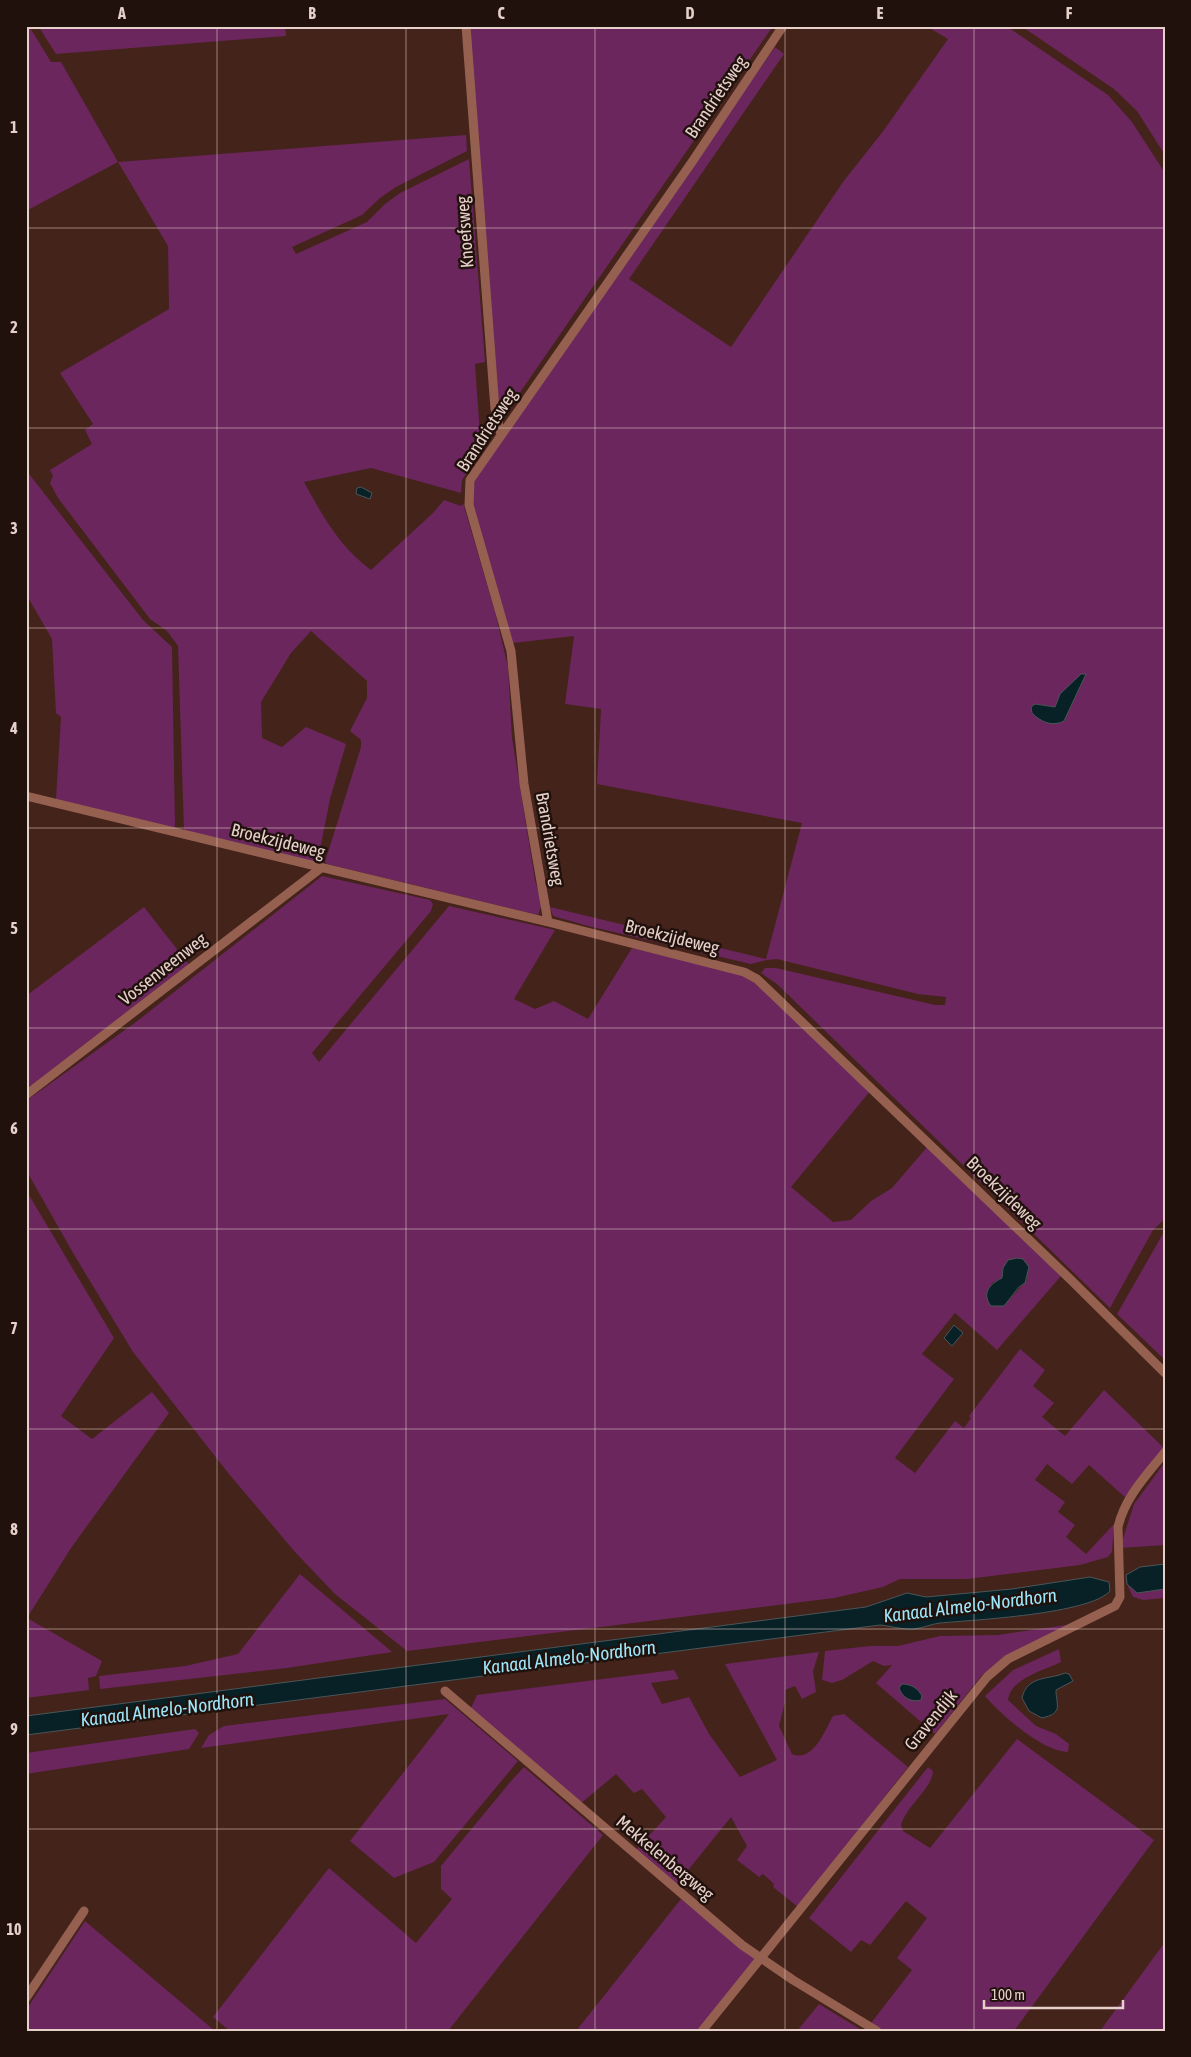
<svg xmlns="http://www.w3.org/2000/svg" width="1191" height="2057" font-family="'Asap Condensed',sans-serif">
  <style>
    .green { fill: #6b265d; fill-rule: evenodd }
    .water { fill: #072127; stroke: #4a5658 }
    .lines { fill: none; stroke-linecap: round; stroke-linejoin: round }
    .minor { stroke: #966051; stroke-width: 9 }
    .grid { fill: none; stroke: #e6d0ca; stroke-width: 1; stroke-opacity: 0.55 }
    .labels { text-anchor: middle; stroke-width: 5; stroke-linejoin: round; paint-order: stroke }
    .street-label { font-size: 18px; fill: #e6d0ca; stroke: #20110d }
    .water-label { font-size: 19px; font-style: italic; fill: #9de7fb; stroke: #20110d }
    .neatline { fill: none; stroke: #e6d0ca; stroke-width: 2 }
    .grid-label { font-size: 16px; text-anchor: middle; font-weight: bold; fill: #e6d0ca }
  </style>
  <rect width="100%" height="100%" fill="#44231a"/>
  <path class="green" d="M26 26H29L51 62H61L118 162 466 135 467 151 396 187 380 198 362 215 292 247 296 254 367 222 385 204 400 193 469 159 485 362 475 364 480 435 489 440 462 480 461 493 371 468 304 482C324 518 338 545 371 570L433 513 444 500 461 506 463 503 495 612 508 667 512 738 535 880 542 904 538 915 327 864 325 862 361 747V740L350 731 367 698V681L311 631 291 653 261 702 262 738 282 747 306 727 346 744 330 799 318 860 315 864 184 830 178 646 167 631 150 619 58 498 50 483 53 476 50 470 92 444 85 430 93 424 60 373 169 309 168 246 118 162 26 211Z
    M38 26H285L286 36 56 54Z
    M469 26H773L501 420 499 417Z
    M926 26H1006L1108 95 1132 122 1165 173V1219L1153 1230 1110 1308 777 984 761 973 765 968H776L935 1005H945L946 997 918 994 777 959 767 960 751 964 588 926 553 916 550 907 766 959 802 823 597 784 601 709 565 704 574 636 513 643 469 493 471 483 775 47 784 54 629 279 731 347 843 182 884 130 948 39ZM1086 674 1064 721 1035 704 1055 707Z
    M1021 26H1165V155L1137 111 1114 89Z
    M26 470 143 620 172 647 175 828 56 799 61 717 56 713 52 639 26 594Z
    M322 876 430 900 433 904 431 911 312 1053 319 1062 449 906 555 930 514 999 535 1009 554 1001 588 1019 632 948 736 972 770 992 871 1090 791 1187 833 1222 851 1220 871 1201 892 1188 928 1146 1035 1249 1061 1276 997 1350 955 1313 922 1354 954 1379 895 1458 915 1473 955 1421 964 1428 971 1418 969 1416 1020 1349 1045 1370 1033 1386 1054 1403 1042 1417 1065 1436 1104 1390 1165 1449 1127 1499 1089 1465 1072 1484 1047 1464 1035 1480 1065 1502 1058 1512 1075 1525 1066 1537 1086 1554 1114 1524 1112 1552 1108 1557 1080 1565 967 1579H900L883 1587 834 1598 407 1651 335 1594 295 1552 229 1474 133 1352 76 1258 26 1170V1101L136 1022ZM1003 1268 1027 1277V1280L1004 1306H991L987 1294 992 1283 1002 1278Z
    M144 907 191 967 26 1095V996Z
    M26 1190 114 1338 61 1416 92 1439 152 1392 169 1413 71 1548 27 1618 102 1661 96 1676 88 1678 89 1690 26 1698Z
    M1165 1230V1360L1117 1314Z
    M1165 1462V1545L1120 1548 1134 1504Z
    M300 1574 392 1652 287 1668 100 1689 99 1676 185 1666 238 1654Z
    M1127 1584 1137 1593 1165 1589V1598L1143 1600 1133 1597Z
    M1080 1623 994 1666 982 1675 935 1734 876 1683 892 1665 884 1666 873 1661 842 1680 832 1683 822 1680 825 1651 870 1646H898L940 1636 998 1635Z
    M1059 1649 1061 1662C1043 1671 1011 1678 1008 1700L1036 1726 1056 1734 1069 1744 1068 1752C1043 1752 1001 1715 985 1696L1013 1670Z
    M819 1652 813 1671 816 1692 802 1699 795 1686 785 1690V1702L779 1726 792 1754C813 1763 825 1730 833 1716L844 1714 908 1767 798 1907 773 1887 774 1884 763 1874 759 1877 737 1860 747 1846 731 1817 676 1885 635 1851 666 1817 642 1789 634 1793 616 1774 580 1804 470 1710 477 1695 674 1670 679 1679 651 1683 662 1704 689 1697 709 1734 740 1777 777 1760 725 1664Z
    M445 1699 518 1761 434 1862 394 1878 350 1841 449 1714 201 1748 209 1735 224 1726Z
    M195 1729 199 1733 189 1749 26 1774V1753Z
    M1017 1739 1154 1840 1014 2031H884L871 2023 912 1970 897 1958 927 1918 906 1901 870 1945 861 1940 851 1952 809 1918 928 1767 933 1771C932 1789 907 1805 901 1825L903 1831 930 1848Z
    M524 1767 603 1835 448 2031H230L213 2017 329 1868 416 1943 452 1899 441 1889V1866L511 1781Z
    M681 1899 755 1958V1963L701 2031H576Z
    M85 1921 215 2031H26V2010Z
    M1165 1942V2031H1100Z
    M819 2004 863 2031H797Z"/>
  <path class="water" d="M361 487 372 493 370 499 356 494 357 488Z
    M1081 674H1086L1064 721C1052 727 1041 722 1032 713L1031 707 1035 704 1055 707 1060 694Z
    M1017 1258 1023 1259 1029 1267 1025 1283 1019 1287 1004 1306H991C981 1293 990 1284 1002 1278L1003 1268 1008 1260Z
    M954 1325 963 1333 952 1346 944 1338Z
    M1165 1564V1589L1137 1593 1127 1584 1126 1575 1140 1567Z
    M1090 1577 1109 1582 1110 1591C1090 1614 974 1620 940 1623 931 1624 923 1628 914 1629 903 1630 891 1626 880 1625L26 1735V1716L866 1607 907 1593 926 1597 1012 1589Z
    M1065 1673 1069 1674 1073 1681 1056 1690C1056 1705 1064 1713 1042 1718L1029 1711 1022 1698C1027 1675 1049 1680 1065 1673Z
    M902 1684C911 1684 918 1688 922 1696L921 1700C911 1703 902 1697 899 1688Z"/>
  <g class="lines">
    <path class="minor" d="M466 26 495 409 501 435
      M26 796 548 922 744 972 757 979 1070 1279 1165 1373
      M548 922 524 784 511 651 469 505 470 480 692 162 783 26
      M26 1095 321 868
      M445 1691 742 1945 793 1980 877 2031
      M26 1998 84 1911
      M702 2031 987 1677 1008 1659 1115 1606 1120 1597 1118 1527C1125 1497 1146 1476 1165 1452"/>
  </g>
  <path class="grid" d="M217 26V2031M406 26V2031M595 26V2031M785 26V2031M974 26V2031M26 228H1165M26 428H1165M26 628H1165M26 828H1165M26 1028H1165M26 1229H1165M26 1429H1165M26 1629H1165M26 1829H1165"/>
  <g class="labels">
    <g class="street-label">
      <text transform="translate(716 97) rotate(-56)" y="6">Brandrietsweg</text>
      <text transform="translate(465 232) rotate(-94)" y="6">Knoefsweg</text>
      <text transform="translate(487 430) rotate(-57)" y="6">Brandrietsweg</text>
      <text transform="translate(550 839) rotate(80)" y="6">Brandrietsweg</text>
      <text transform="translate(278 841) rotate(14)" y="6">Broekzijdeweg</text>
      <text transform="translate(672 937) rotate(14)" y="6">Broekzijdeweg</text>
      <text transform="translate(163 969) rotate(-38)" y="6">Vossenveenweg</text>
      <text transform="translate(1004 1193) rotate(44)" y="6">Broekzijdeweg</text>
      <text transform="translate(931 1720) rotate(-51)" y="6">Gravendijk</text>
      <text transform="translate(665 1858) rotate(40)" y="6">Mekkelenbergweg</text>
    </g>
    <g class="water-label">
      <text transform="translate(970 1605) rotate(-7)" y="7">Kanaal Almelo-Nordhorn</text>
      <text transform="translate(569 1657) rotate(-7)" y="7">Kanaal Almelo-Nordhorn</text>
      <text transform="translate(167 1709) rotate(-7)" y="7">Kanaal Almelo-Nordhorn</text>
    </g>
  </g>
  <rect width="1191" height="2057" fill="none" stroke="#20110d" stroke-width="55"/>
  <path d="M984 2000v8h139v-8" fill="none" stroke="#e6d0ca" stroke-width="2.5"/>
  <text x="991" y="2000" font-size="15" fill="#e6d0ca" stroke="#20110d" stroke-width="4" paint-order="stroke">100 m</text>
  <rect x="28" y="28" width="1136" height="2002" class="neatline"/>
  <g class="grid-label">
    <text x="122" y="19">A</text>
    <text x="312" y="19">B</text>
    <text x="501" y="19">C</text>
    <text x="690" y="19">D</text>
    <text x="880" y="19">E</text>
    <text x="1069" y="19">F</text>
    <text x="14" y="133">1</text>
    <text x="14" y="333">2</text>
    <text x="14" y="534">3</text>
    <text x="14" y="734">4</text>
    <text x="14" y="934">5</text>
    <text x="14" y="1134">6</text>
    <text x="14" y="1334">7</text>
    <text x="14" y="1535">8</text>
    <text x="14" y="1735">9</text>
    <text x="14" y="1935">10</text>
  </g>
</svg>
